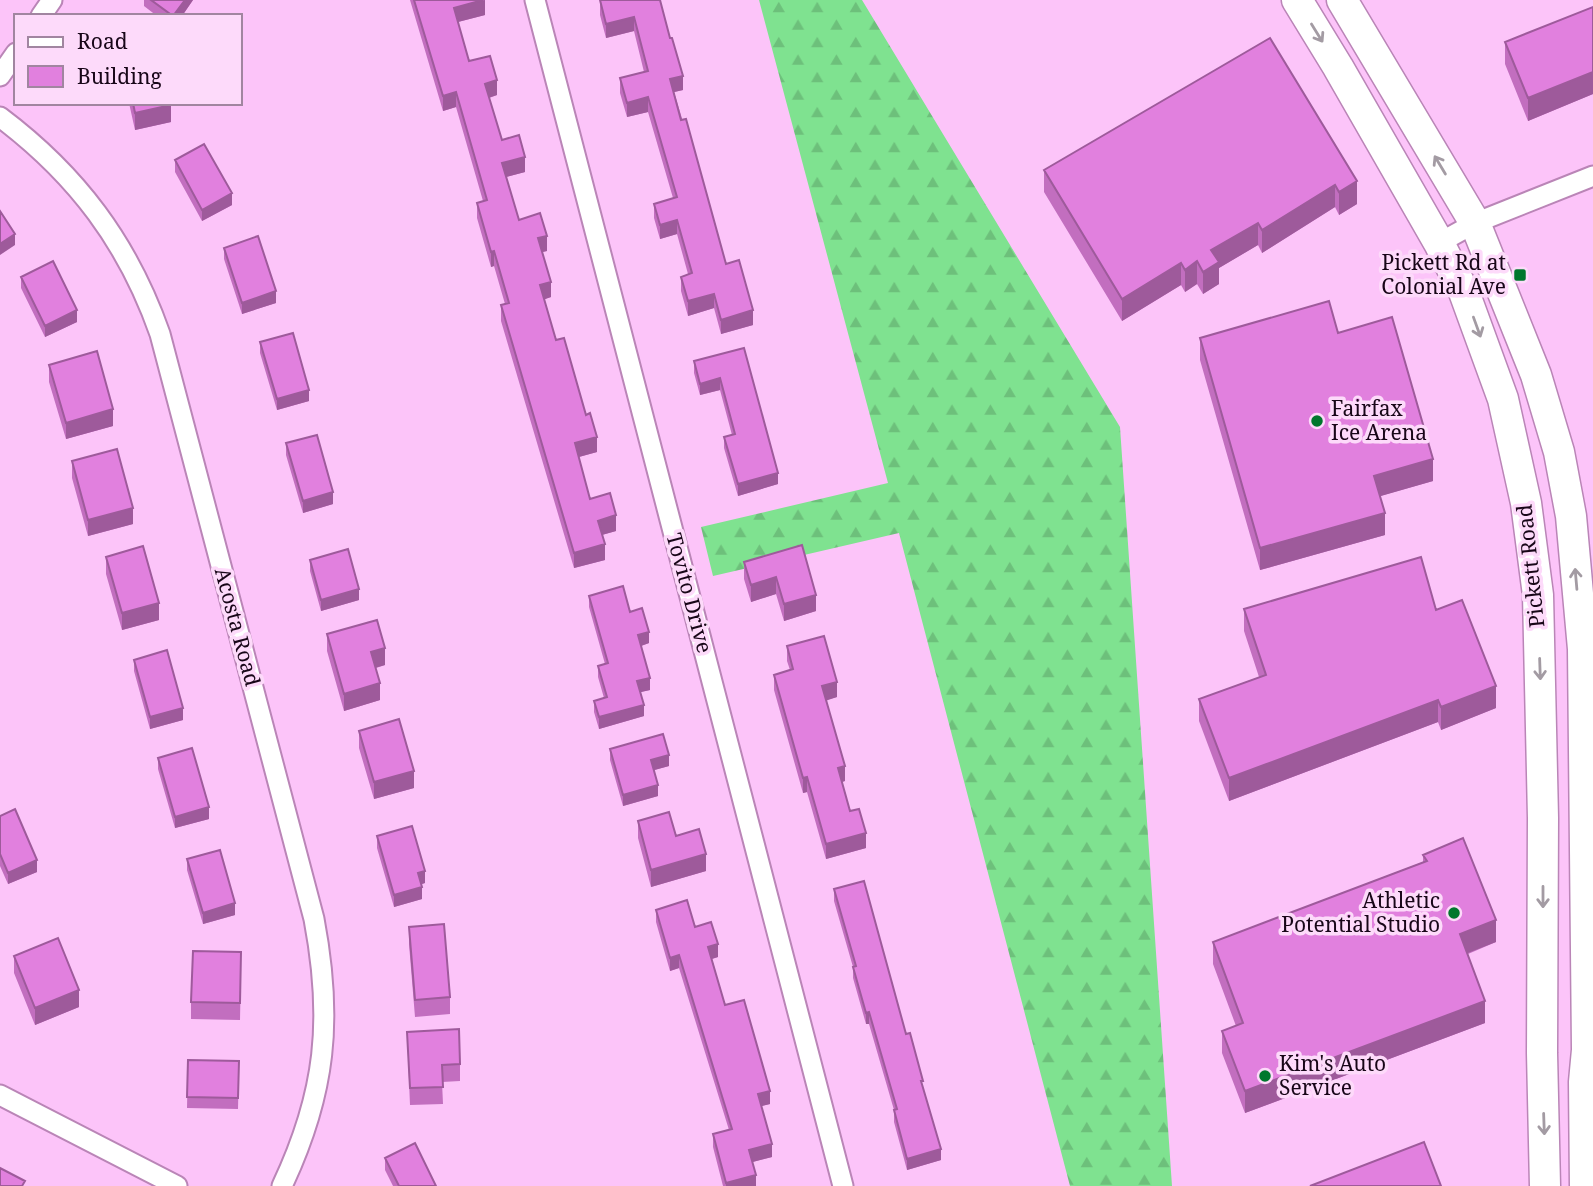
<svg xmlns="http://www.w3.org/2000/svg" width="1593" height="1186" font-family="'Noto Serif',serif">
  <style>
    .forest { fill: url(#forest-firs) }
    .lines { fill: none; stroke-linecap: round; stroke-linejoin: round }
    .minor-casing { stroke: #ba85b7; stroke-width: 23 }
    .primary-casing { stroke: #ba85b7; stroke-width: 33 }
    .minor { stroke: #fff; stroke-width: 19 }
    .primary { stroke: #fff; stroke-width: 30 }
    .wall { fill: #c26ebf }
    .shaded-wall { fill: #9e5a9b }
    .building { fill: #e180de; stroke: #9e5a9b; stroke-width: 2 }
    .oneway { stroke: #a39ba3 }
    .poi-dot { fill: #00772d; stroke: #fddafa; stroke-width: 2.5 }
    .labels { text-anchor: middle; stroke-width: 7; stroke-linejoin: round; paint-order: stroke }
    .poi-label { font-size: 21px; fill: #180618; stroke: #fddafa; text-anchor: end }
    .street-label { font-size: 21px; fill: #180618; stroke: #fddafa }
  </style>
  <defs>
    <pattern id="forest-firs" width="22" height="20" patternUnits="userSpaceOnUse" patternTransform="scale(1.75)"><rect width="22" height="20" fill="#7fe290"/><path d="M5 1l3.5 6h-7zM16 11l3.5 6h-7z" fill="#6dc07b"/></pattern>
  </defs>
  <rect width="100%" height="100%" fill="#fcc4f9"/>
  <path class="forest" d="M759 0H862L1120 427 1172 1186H1070L899 533 713 576 701 527 888 483Z"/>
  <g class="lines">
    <g class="minor-casing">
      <path id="minor" d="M535 0 843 1186
        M41 16 52 0
        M0 76 16 53
        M0 117C77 175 128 243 160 334L314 919C333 1019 326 1093 282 1186
        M1439 243 1475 223 1593 176
        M0 1095 177 1186"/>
    </g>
    <g class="primary-casing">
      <path id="primary" d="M1297 0 1338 67 1439 243 1464 292 1503 399 1526 503 1538 595 1543 818 1542 1053 1545 1186
        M1342 0 1475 223 1536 375 1559 452 1571 516 1583 649 1587 1050 1584 1082 1585 1186"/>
    </g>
    <use href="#minor" class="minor"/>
    <use href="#primary" class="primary"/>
  </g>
  <path class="wall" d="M144 0H193L182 16H157L144 6Z
    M410 0H485V15L458 22 469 61 497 95 489 98 502 140 525 172 506 177 519 220 547 251 542 252 551 297 544 299 556 340 597 452 579 457 590 499 616 531 602 535 605 560 574 568 501 321V305L505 304 494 266 491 267 477 218V203L483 201 456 107 443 111Z
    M600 0H660L683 90 674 92 726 264 753 325 721 334 714 308 688 316 681 291V277L688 274 677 234 660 239 654 218V204L673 198 648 112 627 117 620 93V78L644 72 634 31 606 38 600 15Z
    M1593 7V94L1528 121 1505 64V42Z
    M1270 38 1357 204 1339 215 1335 207 1262 253 1258 245 1219 268V284L1203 294 1197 284 1185 292 1181 285 1122 321 1044 192V170Z
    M129 103H171V122L135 130Z
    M175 160 232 205 202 221 175 172Z
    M224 248 276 303 242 314 224 259Z
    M21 277 77 322 45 337 21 288Z
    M1338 333 1433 481 1380 496 1385 535 1260 570 1200 360V338Z
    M260 342 309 401 277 410 260 353Z
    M744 348 778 484 738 496 724 448V437L732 435 720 390 700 395 694 373V361Z
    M49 365 113 426 66 439 49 382Z
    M286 443 333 504 303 513 286 455Z
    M72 461 133 524 88 536 72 478Z
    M802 545 816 611 784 621 776 594 751 602 744 579V562Z
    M106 557 159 620 122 630 106 574Z
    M310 560 359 600 321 611 310 571Z
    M589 596 630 612 649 643 641 646 650 690 640 692 644 716 599 729 594 712V701L604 698 598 677V666L605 664 589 607Z
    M1244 609 1436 610 1496 708 1441 730 1438 722 1229 801 1199 721V699L1259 677 1244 631Z
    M327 634 385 665 376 668 380 700 344 711 327 651Z
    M787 646 837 697 826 700 845 781 842 782 850 811 866 848 826 859 807 792 803 793 774 690V675L790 670 787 661Z
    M134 660 183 720 150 729 134 671Z
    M359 731 414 788 374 799 359 748Z
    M610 749 669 766 654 770 658 796 623 806 610 760Z
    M158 758 209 819 175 828 158 769Z
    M0 816 37 872 8 884 0 866Z
    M638 821 676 836 706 871 651 887 638 838Z
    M377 836 425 883 422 884V899L394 907 377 848Z
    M1423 855 1496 942 1468 954 1485 1023 1245 1113 1222 1053V1031L1236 1026 1213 964V942L1423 862Z
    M187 859 235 915 203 924 187 870Z
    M834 889 906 1034 923 1088 941 1160 907 1170 894 1122V1110L869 1024H866L853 978V967L834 901Z
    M656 910 695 927 718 957 712 959 725 1005 770 1104 761 1106 772 1157 752 1162 756 1186H723L713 1147V1134L729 1130 679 968 670 971 656 922Z
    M409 927 450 997V1014L415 1017 409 944Z
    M14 956 79 1007 35 1025 14 973Z
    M241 969 240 1020 191 1019V1002Z
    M407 1032 460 1064V1081L442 1082 443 1104 410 1105Z
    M188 1060 239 1061 238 1109 187 1108Z
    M385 1158 436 1186H393L385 1170Z"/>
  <path class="shaded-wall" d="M185 0H193L182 16H173Z
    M485 0V15L454 23V8Z
    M634 17V31L606 38V24Z
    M1593 72V94L1528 121V98Z
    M683 76V90L670 93V79Z
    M497 80V95L485 99V84Z
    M456 92V107L443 111V96Z
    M648 97V112L627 117V103Z
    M171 105V122L135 130V113Z
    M525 157V172L502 178V163Z
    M1357 181V204L1339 215V192Z
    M1335 185V207L1262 253V230Z
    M232 193V205L202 221V210Z
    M677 220V234L660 239V225Z
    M1258 223V245L1219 268V284L1203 294V272L1211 250Z
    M15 234V245L0 255V244Z
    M547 236V251L538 253V238Z
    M494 251V266L491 267V252Z
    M1197 261V284L1185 292V270Z
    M1181 263V285L1122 321V299Z
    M551 282V297L540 301V285Z
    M276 291V303L242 314V303Z
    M714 294V308L688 316V301Z
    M77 310V322L45 337V326Z
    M753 310V325L721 334V320Z
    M720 378V390L700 395V384Z
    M309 390V401L277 410V399Z
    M113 409V426L66 439V423Z
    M597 437V452L575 458V443Z
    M1433 459V481L1374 498V476Z
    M778 473V484L738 496V484Z
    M333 492V504L303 513V501Z
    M133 508V524L88 536V520Z
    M1385 513V535L1260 570V548Z
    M616 515V531L598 536V521Z
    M605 544V560L574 568V553Z
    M776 577V594L751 602V585Z
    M359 589V600L321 611V600Z
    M816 595V611L784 621V604Z
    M159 603V620L122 630V613Z
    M649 632V643L638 647V635Z
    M385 648V665L371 669V652Z
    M650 678V690L637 693V681Z
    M837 682V697L822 702V686Z
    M380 683V700L344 711V694Z
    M1496 686V708L1441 730V707Z
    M1438 700V722L1229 801V778Z
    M644 705V716L599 729V717Z
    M183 708V720L150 729V717Z
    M669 755V766L651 771V760Z
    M845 766V781L838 783V768Z
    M414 771V788L374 799V782Z
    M807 777V792L803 793V778Z
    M658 785V796L623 806V795Z
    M209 807V819L175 828V817Z
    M866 833V848L826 859V844Z
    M706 854V871L651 887V870Z
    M37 860V872L8 884V873Z
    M425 871V883L418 885V873Z
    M422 887V899L394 907V895Z
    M235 903V915L203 924V913Z
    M1496 920V942L1460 956V934Z
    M718 944V957L708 960V947Z
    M679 955V968L670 971V958Z
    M79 990V1007L35 1025V1008Z
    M1485 1001V1023L1245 1113V1091Z
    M869 1012V1024H866V1013Z
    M770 1091V1104L758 1107V1094Z
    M772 1144V1157L749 1163V1150Z
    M941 1149V1160L907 1170V1159Z
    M756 1175V1186H726V1183Z"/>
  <path class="building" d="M151 0H185L173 16Z
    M414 0H483L454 8 469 61 490 56 497 80 485 84 502 140 519 135 525 157 502 163 519 220 540 213 547 236 538 238 551 282 540 285 556 340 564 338 586 415 590 413 597 437 575 443 590 499 610 493 616 515 598 521 605 544 574 553 501 305 509 303 494 251 491 252 477 203 487 200 456 92 443 96Z
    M600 0H660L670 38H672L683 76 670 79 681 120 686 119 726 264 739 260 753 310 721 320 714 294 688 301 681 277 692 273 677 220 660 225 654 204 677 197 648 97 627 103 620 78 648 71 634 17 606 24Z
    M1593 7V72L1528 98 1505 42Z
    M1270 38 1357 181 1339 192 1335 185 1262 230 1258 223 1211 250 1219 262 1203 272 1197 261 1185 270 1181 263 1122 299 1044 170Z
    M133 103H171V105L135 113Z
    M204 144 232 193 202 210 175 160Z
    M0 211 15 234 0 244Z
    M258 236 276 291 242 303 224 248Z
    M53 261 77 310 45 326 21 277Z
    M1329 301 1338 333 1392 317 1433 459 1374 476 1385 513 1260 548 1200 338Z
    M293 333 309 390 277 399 260 342Z
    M744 348 778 473 738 484 724 437 735 434 720 378 700 384 694 361Z
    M97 351 113 409 66 423 49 365Z
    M317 435 333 492 303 501 286 443Z
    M117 449 133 508 88 520 72 461Z
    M802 545 816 595 784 604 776 577 751 585 744 562Z
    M143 546 159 603 122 613 106 557Z
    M348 549 359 589 321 600 310 560Z
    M1421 557 1436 610 1462 600 1496 686 1441 707 1438 700 1229 778 1199 699 1266 675 1244 609Z
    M623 586 630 612 642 608 649 632 638 635 650 678 637 681 644 705 599 717 594 701 607 697 598 666 608 663 589 596Z
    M377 620 385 648 371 652 380 683 344 694 327 634Z
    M824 636 837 682 822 686 845 766 838 768 850 811 859 809 866 833 826 844 807 777 803 778 774 675 793 669 787 646Z
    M167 650 183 708 150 717 134 660Z
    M399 719 414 771 374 782 359 731Z
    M663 734 669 755 651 760 658 785 623 795 610 749Z
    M192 748 209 807 175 817 158 758Z
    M15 809 37 860 8 873 0 854V816Z
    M669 812 676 836 699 829 706 854 651 870 638 821Z
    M412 826 425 871 418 873 422 887 394 895 377 836Z
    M1463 838 1496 920 1460 934 1485 1001 1245 1091 1222 1031 1243 1023 1213 942 1427 861 1423 855Z
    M220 850 235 903 203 913 187 859Z
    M864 881 906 1034 910 1033 923 1081H921L941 1149 907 1159 894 1110 897 1109 869 1012 866 1013 853 967 856 966 834 889Z
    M687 900 695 927 711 922 718 944 708 947 725 1005 744 1000 770 1091 758 1094 772 1144 749 1150 756 1175 726 1183 713 1134 732 1129 679 955 670 958 656 910Z
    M444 924 450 997 415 1000 409 927Z
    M58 938 79 990 35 1008 14 956Z
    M193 951 241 952 240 1003 191 1002Z
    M459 1029 460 1064 442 1065 443 1087 410 1088 407 1032Z
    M188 1060 239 1061 238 1098 187 1097Z
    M1424 1142 1441 1186H1310Z
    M415 1143 436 1186H399L385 1158Z
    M0 1168 25 1181 22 1186H0Z"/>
  <defs><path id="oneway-shaft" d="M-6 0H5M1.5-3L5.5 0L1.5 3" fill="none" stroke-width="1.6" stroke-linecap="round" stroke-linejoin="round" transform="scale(1.75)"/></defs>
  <g class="oneway">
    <use href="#oneway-shaft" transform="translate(1317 33) rotate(58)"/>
    <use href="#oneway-shaft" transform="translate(1440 165) rotate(-121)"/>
    <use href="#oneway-shaft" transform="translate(1477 327) rotate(70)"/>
    <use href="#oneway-shaft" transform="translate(1576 579) rotate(-95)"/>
    <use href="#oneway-shaft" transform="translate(1540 669) rotate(88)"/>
    <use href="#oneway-shaft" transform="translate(1543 897) rotate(90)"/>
    <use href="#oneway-shaft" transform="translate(1544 1124) rotate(88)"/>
  </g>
  <g class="poi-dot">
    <rect x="1513" y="268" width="14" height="14" rx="3.5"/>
    <circle cx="1317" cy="421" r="7"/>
    <circle cx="1454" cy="913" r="7"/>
    <circle cx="1265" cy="1076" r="7"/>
  </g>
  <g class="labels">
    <g class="poi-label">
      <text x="1506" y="270">Pickett Rd at<tspan x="1506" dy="24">Colonial Ave</tspan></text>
      <text x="1331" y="416" text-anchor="start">Fairfax<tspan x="1331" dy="24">Ice Arena</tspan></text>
      <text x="1440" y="908">Athletic<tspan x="1440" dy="24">Potential Studio</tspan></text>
      <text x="1279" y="1071" text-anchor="start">Kim's Auto<tspan x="1279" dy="24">Service</tspan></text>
    </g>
    <g class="street-label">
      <text transform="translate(1531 566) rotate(-96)" y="7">Pickett Road</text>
      <text transform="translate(689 593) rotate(75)" y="7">Tovito Drive</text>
      <text transform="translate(237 627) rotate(75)" y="7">Acosta Road</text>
    </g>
  </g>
  <rect x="14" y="14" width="228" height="91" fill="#fddafa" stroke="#a185a0" stroke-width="2"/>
  <rect x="28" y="37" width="35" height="10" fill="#ffffff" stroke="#a185a0" stroke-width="2"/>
  <text x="77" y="49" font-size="21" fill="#180618">Road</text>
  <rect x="28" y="66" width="35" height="21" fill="#e180de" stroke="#a185a0" stroke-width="2"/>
  <text x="77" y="84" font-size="21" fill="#180618">Building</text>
</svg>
